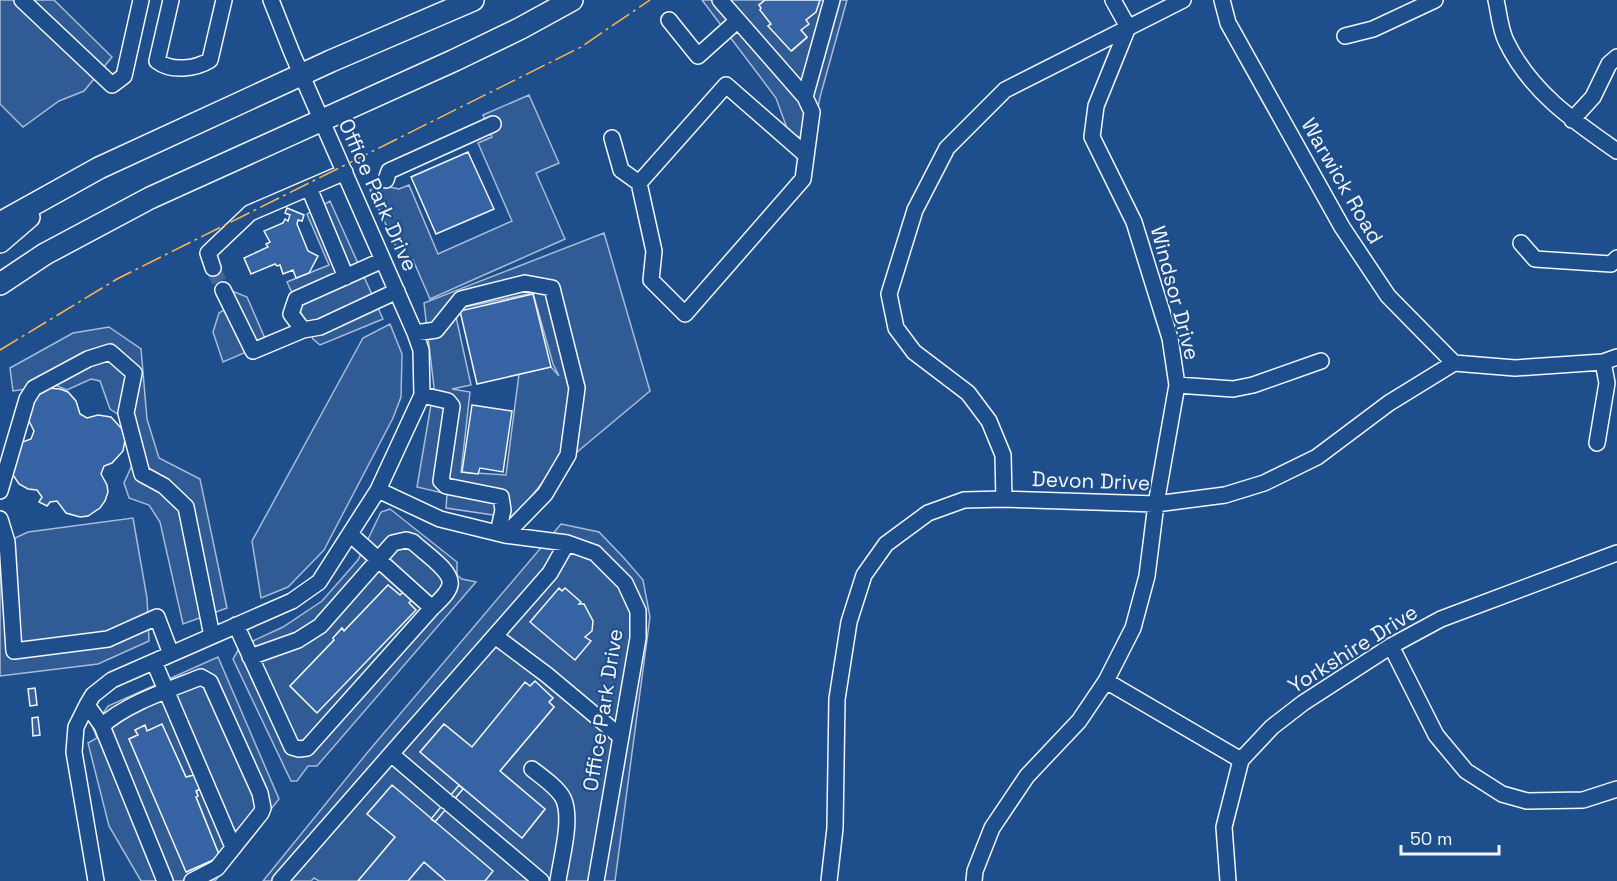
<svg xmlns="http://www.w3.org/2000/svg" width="1617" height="881" font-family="'Space Grotesk',sans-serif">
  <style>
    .built { fill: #305b95; stroke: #a8bbd7; stroke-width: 1.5; fill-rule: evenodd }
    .building { fill: #3563a3; stroke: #f2f6ff; stroke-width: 1.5 }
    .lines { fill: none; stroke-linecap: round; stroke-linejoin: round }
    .minor-tunnel { stroke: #3f679d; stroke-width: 15; stroke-dasharray: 15 8; stroke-linecap: butt }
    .minor-casing { stroke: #f2f6ff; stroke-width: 18 }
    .highway-casing { stroke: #f2f6ff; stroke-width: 24 }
    .minor { stroke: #1f4e8c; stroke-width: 15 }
    .highway { stroke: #1f4e8c; stroke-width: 21 }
    .power { stroke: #ffb74d; stroke-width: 1.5; stroke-dasharray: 21 4.5 3 4.5; stroke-linecap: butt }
    .labels { text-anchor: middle; stroke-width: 4.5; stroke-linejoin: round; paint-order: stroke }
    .street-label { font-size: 21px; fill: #f2f6ff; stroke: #1f4e8c }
  </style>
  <rect width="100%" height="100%" fill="#1f4e8c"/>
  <path class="built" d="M0 0H54L112 57 84 91 59 101 23 127 0 104Z
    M702 0H765L759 5 761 8 760 10 771 24 768 26 792 51 807 38 801 30 808 24 806 20 815 12 820 0H847L820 97 811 144 788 131 776 98Z
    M529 95 559 163 536 173 565 239 430 299 413 260 404 264 370 190 380 185 399 189 409 185 438 254 512 221 478 143 492 137 483 115Z
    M330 201 383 319 320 345 313 339 287 282 329 265 307 214Z
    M604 233 650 391 546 478 514 518 446 508 447 494 417 487 434 387 424 303ZM533 293 553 364 559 376 551 367 519 374 506 475 461 472 470 392 452 389 471 385 456 317 461 308Z
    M232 291 247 297 267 343 223 362 213 332 219 313 224 310Z
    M390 324 402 354 401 397 393 418 324 550 288 587 261 598 252 541 363 338Z
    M109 327 141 349 147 419 159 458 200 479 227 608 183 624 160 522 149 505 129 498 124 483 132 465 119 415 110 409 100 381 91 379 67 390 55 385 13 391 10 368 73 333Z
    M390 509 457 562V575L462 579 476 582 317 766H308L297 781H291L233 659 240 647 283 627 322 601 358 560 381 512ZM388 585 400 595 404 592 412 599 409 603 415 610 316 712 290 686 334 640 333 638 342 628 344 631Z
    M133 518 147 598 149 641 98 664 0 676V545L28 532Z
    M561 524 599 532 624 558 643 580 650 617 615 881H485L392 786 367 814 395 837 358 881H319L314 878 311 881H263L367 753ZM535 682 553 698 549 702 554 707 500 771 545 809 522 838 420 752 444 724 472 747 525 683 530 686Z
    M218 657 279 799 215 881H141L109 826 88 743 97 738 93 728 108 706ZM162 725 186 777 194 775 201 789 196 791 198 796 196 797 220 857 187 872 129 739 138 735 135 730 145 726 147 731Z
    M424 862 446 881H408Z"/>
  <path class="building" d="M765 0H820L816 12 806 20 809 24 801 30 807 37 791 51 768 26 771 24 760 10 761 8 759 5Z
    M468 152 494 209 436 234 411 177Z
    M287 208 304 215 302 221 298 220 297 224 308 251 318 256 309 273 296 278 293 270 283 274 280 265 277 266 275 264 251 274 244 258 268 247 266 244 270 242 264 231 283 223 285 219 288 221 290 215 285 213Z
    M533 294 551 367 477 384 460 311Z
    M48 388 60 389 68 392 76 401 80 414 87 418 98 415 111 417 122 429 125 440 123 451 112 463 104 466 101 474 107 485 108 492 105 501 100 508 88 516 80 517 66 513 57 501 50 502 47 506 39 502 42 497 37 490 28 489 19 484 11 472 20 443 31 439 34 431 27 417 38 392Z
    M472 405 512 411 503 472 480 468 478 474 462 472Z
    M388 585 400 595 403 592 412 599 409 603 416 610 317 713 290 686 334 640 333 638 342 628 344 631Z
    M559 588 562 591 565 588 581 602 579 604H584L593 621 592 631 585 637 591 641 575 660 530 622Z
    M535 681 553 698 549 702 554 707 500 771 545 809 522 838 420 752 444 724 472 747 525 682 530 686Z
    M35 688 37 705 30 706 28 689Z
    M38 717 40 735 33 736 32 718Z
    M162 724 186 777 194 775 201 789 196 791 198 796 196 797 220 857 186 872 129 739 138 735 135 730 145 725 147 731Z
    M392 785 493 871 485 881H446L424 862 408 881H358L395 837 367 814Z
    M459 785 463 789 435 822 431 819Z"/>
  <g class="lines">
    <path class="minor-tunnel" d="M213 268 223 290"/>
    <g class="minor-casing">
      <path id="minor" d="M22 0 112 85 124 76 141 0
        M171 0 157 61C171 72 196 69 210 60L224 0
        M1113 0 1128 27
        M1222 0 1228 23 1342 227 1388 296 1454 363
        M1496 0C1499 13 1500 29 1506 41 1530 91 1572 120 1617 151
        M669 20 698 56 737 21
        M1345 36 1373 29 1435 0
        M805 97 832 0
        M1572 120 1593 97 1609 64 1617 57
        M612 138 621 170 639 183 654 251 651 280 685 314 803 179 812 112 805 97 720 0
        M386 180 389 171 493 124
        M639 183 726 85 806 155
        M309 188 346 277
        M1521 243 1535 259 1611 264 1617 258
        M383 260 296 299 291 314 303 330 320 327 397 291
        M213 268 208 253 250 213 345 172
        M223 290 253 351 303 330
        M415 333 436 330 461 299 525 283 552 288 577 388 568 455 545 494 505 535
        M1177 385 1233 389 1253 385 1321 361
        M422 395 448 401 452 406 441 481 446 486 501 497 503 510 498 533
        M1597 443 1607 383 1603 362
        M378 490 440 519 505 535 567 543 595 553 625 583 638 611V638L596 881
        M0 491 27 399 34 388 88 359 110 352 134 373 126 413 142 474 164 486 186 507 212 636
        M1004 499 1003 455 989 421 968 393 914 352 896 328 889 294 915 210 947 148 1005 90 1183 0
        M0 519 7 542 14 651 108 639 157 617 171 654
        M236 625 292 747 299 749 307 748 432 608
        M495 636 547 675 621 737
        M1391 646 1436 735 1466 771 1502 794 1527 801 1583 800 1617 789
        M250 657 298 640 320 626 393 543 406 540 413 542C423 552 453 571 450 585 448 594 438 602 432 608L350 534
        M154 662 233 847
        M1106 681 1241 760
        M87 705 102 726 165 881
        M102 726C125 704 171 689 201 677L210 682 260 793 263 808 261 813 217 868 192 881
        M532 769C542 777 557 787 563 798 573 818 561 859 558 881
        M446 801 391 754 550 573 567 543
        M450 804 541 881
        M96 881 74 752 76 727 87 705 93 695 112 680 292 601 319 582 378 490 422 395 421 350 415 333 292 53 271 0
        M280 881 391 754
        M829 881 835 828 837 699 849 622 864 575 886 544 928 513 964 500 1004 499 1156 504 1225 495 1264 483 1317 457 1389 403 1454 363 1515 368 1603 362 1617 357
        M974 881 975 871 992 828 1027 776 1079 721 1106 681 1133 628 1147 576 1156 504 1177 385 1170 338 1134 222 1092 137 1096 106 1128 27
        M1228 881 1224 827 1241 760 1272 727 1303 703 1391 646 1441 619 1617 553"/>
    </g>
    <g class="highway-casing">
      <path id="highway" d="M0 223 99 168 331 61 473 0
        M0 242 29 217
        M0 284 45 254 150 198 455 60 521 28 572 0"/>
    </g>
    <use href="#minor" class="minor"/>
    <use href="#highway" class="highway"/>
    <path class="power" d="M0 350 117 279 581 47 650 0"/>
  </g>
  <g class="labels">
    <g class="street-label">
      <text transform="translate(1342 181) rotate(60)" y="7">Warwick Road</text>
      <text transform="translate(378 195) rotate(66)" y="7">Office Park Drive</text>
      <text transform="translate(1175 293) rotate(75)" y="7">Windsor Drive</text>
      <text transform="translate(1091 481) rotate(2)" y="7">Devon Drive</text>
      <text transform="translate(1353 649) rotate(-32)" y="7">Yorkshire Drive</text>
      <text transform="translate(603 710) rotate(-81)" y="7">Office Park Drive</text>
    </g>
  </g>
  <path d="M1401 845v9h98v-9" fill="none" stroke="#f2f6ff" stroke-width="3"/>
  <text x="1410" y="845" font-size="18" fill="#f2f6ff" stroke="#1f4e8c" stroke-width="4.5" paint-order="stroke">50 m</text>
</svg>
